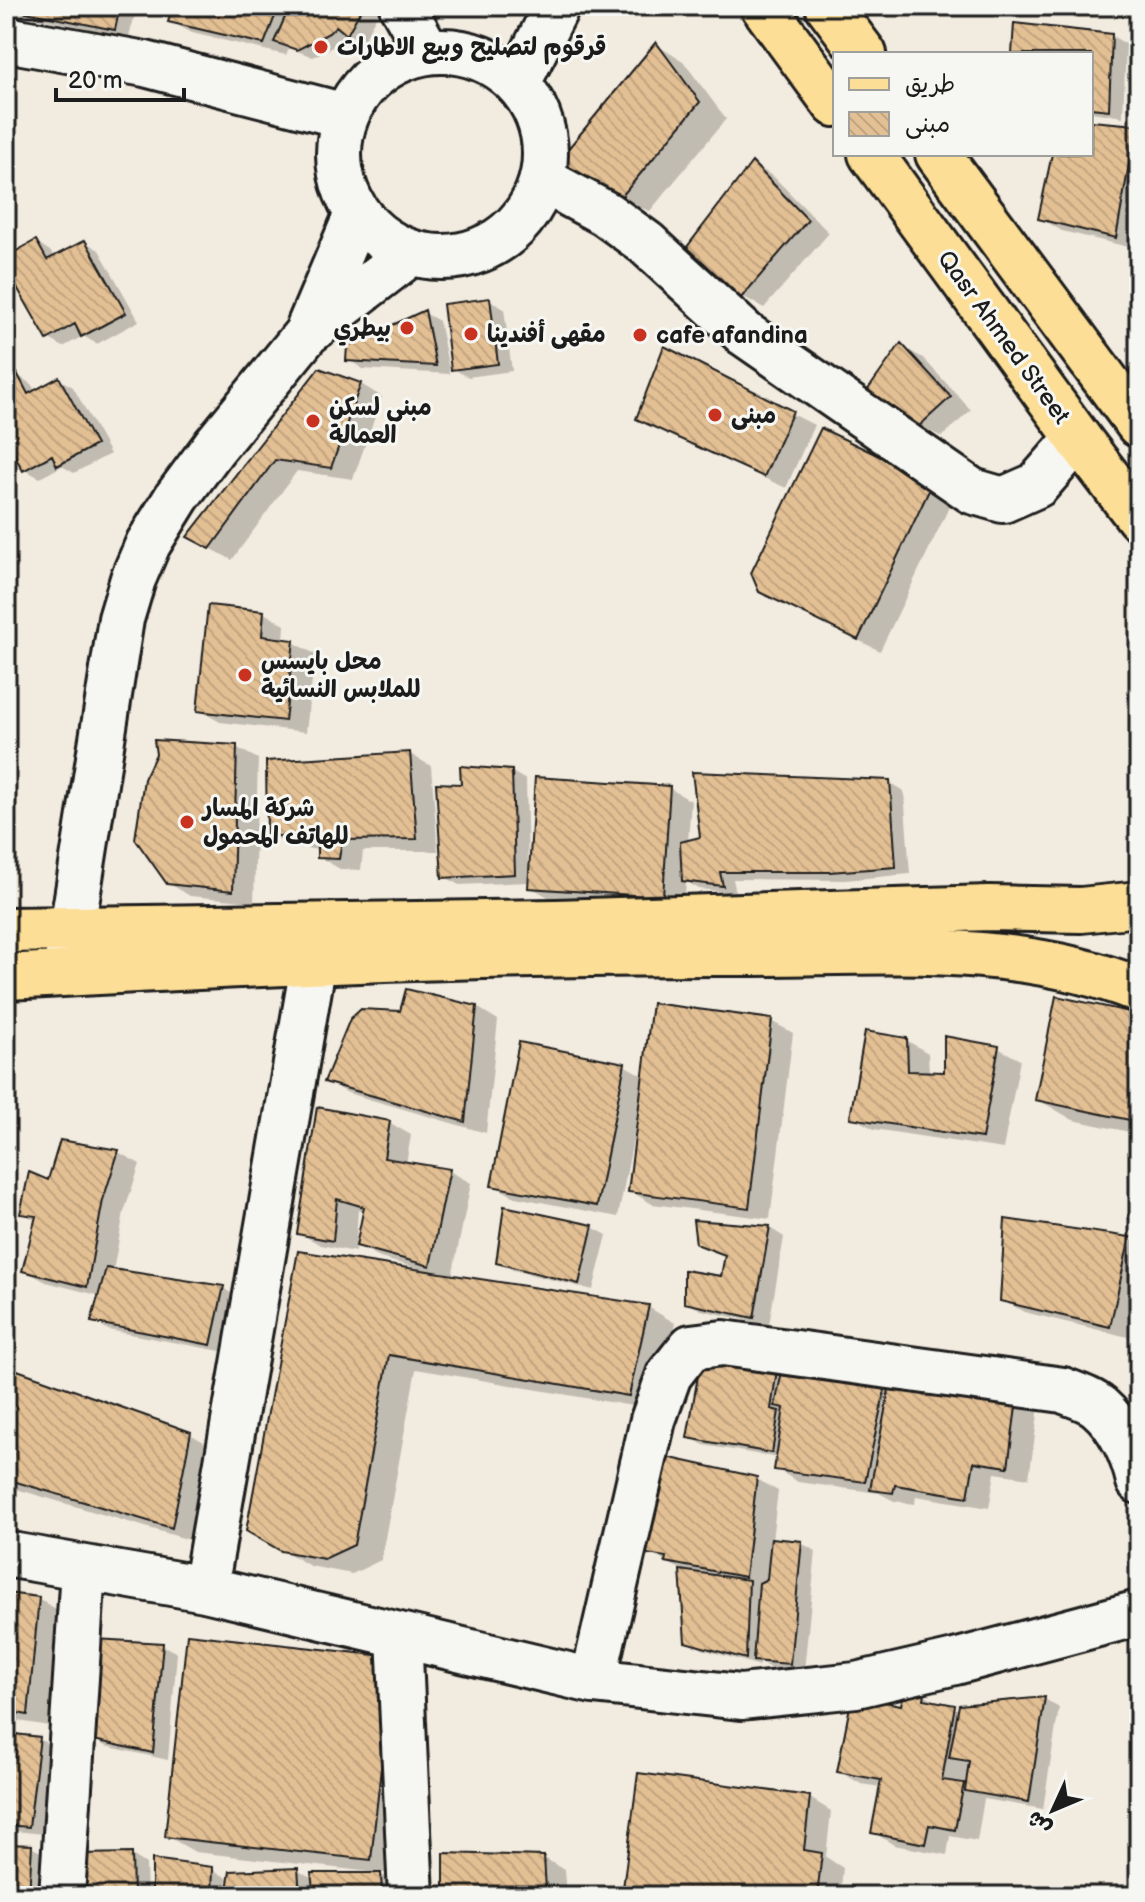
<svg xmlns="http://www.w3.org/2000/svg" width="1145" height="1902" font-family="'Balsamiq Sans','Playpen Sans Arabic',sans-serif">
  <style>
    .shadow { fill: #0003 }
    .building { fill: url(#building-back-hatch); stroke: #1c1c1c; stroke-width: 2 }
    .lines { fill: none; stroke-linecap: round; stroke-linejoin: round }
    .minor-casing { stroke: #1c1c1c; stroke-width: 50 }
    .primary-casing { stroke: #1c1c1c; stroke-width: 50 }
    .minor { stroke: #f6f6f2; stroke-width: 44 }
    .primary { stroke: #fcde96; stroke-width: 44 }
    .poi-dot { fill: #c8321e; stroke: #f6f6f2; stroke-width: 3 }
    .labels { text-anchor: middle; stroke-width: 6; stroke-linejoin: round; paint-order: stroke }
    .poi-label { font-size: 24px; font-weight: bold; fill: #1c1c1c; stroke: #f6f6f2; text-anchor: start }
    .street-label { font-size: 24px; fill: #1c1c1c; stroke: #f6f6f2 }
  </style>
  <defs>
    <pattern id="building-back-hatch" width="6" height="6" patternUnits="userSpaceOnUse" patternTransform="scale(2)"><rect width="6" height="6" fill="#e3c094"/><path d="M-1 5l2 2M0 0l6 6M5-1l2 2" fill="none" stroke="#c2a47f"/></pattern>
  </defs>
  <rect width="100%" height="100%" fill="#f2ebdf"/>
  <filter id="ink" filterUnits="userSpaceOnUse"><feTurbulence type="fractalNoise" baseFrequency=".0125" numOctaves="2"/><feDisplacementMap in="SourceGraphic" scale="16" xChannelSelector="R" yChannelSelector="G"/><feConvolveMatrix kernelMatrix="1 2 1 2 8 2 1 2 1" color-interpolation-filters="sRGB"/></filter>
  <g filter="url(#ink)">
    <path class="shadow" d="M14 6H137L129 37 28 16 14 8Z
      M175 6H380L381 7 363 42 350 35 344 41 313 57 289 48 286 55 192 33 170 21Z
      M1112 36 1126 44 1123 117 1091 112V54H1014Z
      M656 45 683 61 726 119 650 211 608 197Z
      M1091 123 1139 129 1137 249 1062 231 1040 218 1054 154H1091Z
      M753 164 774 177 829 233 764 308 742 296Z
      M36 242 50 251 55 258 85 242 99 250 139 321 97 344 83 336 63 347 48 338 6 263V259Z
      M490 300 504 309 512 371 468 377 453 369Z
      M425 313 439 321 450 374 363 369 349 360Z
      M901 346 923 358 971 410 942 437 886 409Z
      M665 349 814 425 786 488 660 431 639 418Z
      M320 370 361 384 382 397 353 479 297 471 232 560 190 537Z
      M17 375 31 384 36 392 59 379 73 387 110 454 74 473 62 466 40 478 25 470 6 435V381Z
      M822 431 954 497 880 651 783 603Z
      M264 613 285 625 284 640 293 642 315 654 306 732 220 722 199 710Z
      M236 747 258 759 254 902 190 896 168 883Z
      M410 754 431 766 438 851H363L361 870 340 869 319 857V850L290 846 269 833Z
      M512 772 526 780 528 865 669 788 691 801 688 842 889 782 904 791 910 874 845 880 733 879 736 893 699 889 686 881 684 908 552 899 530 887V882L459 885 444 876 463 786Z
      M477 1007 498 1020 486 1133 348 1093 326 1081 401 1013Z
      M1139 1016V1134L1073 1120 1037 1099Z
      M771 1021 793 1033 770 1219 652 1204 630 1191 637 1135H634L618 1217 515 1197 493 1185 624 1065 645 1077Z
      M906 1040 928 1053 929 1073 946 1074 998 1048 1020 1060 1003 1149 874 1129 852 1117Z
      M319 1109 390 1123 411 1135 406 1164 449 1171 471 1183 452 1277 648 1307 675 1323 656 1410 416 1369 381 1560 352 1574 310 1566 248 1530 424 1270 380 1258 358 1245 365 1212 358 1210 355 1252 321 1245 299 1233Z
      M118 1152 140 1164 124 1212 113 1271 223 1288 237 1297 226 1352 108 1330 94 1321 101 1296 46 1282 24 1270 37 1221 23 1213 50 1183Z
      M592 1227 607 1235 593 1290 513 1270 498 1262Z
      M770 1228 784 1237 769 1325 701 1310 686 1302 722 1278 726 1256 698 1243Z
      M1129 1239 1139 1244V1307L1132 1338 1024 1312 1003 1300Z
      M6 1368 190 1434 218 1450 200 1543 6 1486Z
      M776 1372 783 1375V1373L1039 1407 1029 1478 995 1473 989 1508 916 1496 915 1504 894 1501 879 1493 798 1482 776 1469 778 1458 704 1445 689 1437Z
      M756 1479 778 1491 772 1540 801 1543 816 1551 804 1671 770 1668 760 1662V1666L702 1649 687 1640 682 1570 649 1553Z
      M6 1595 38 1599 60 1611 49 1726 6 1719Z
      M162 1645 177 1653 168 1760 105 1746 91 1738Z
      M420 1675 398 1875 377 1872 395 1883 396 1896H154L212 1869 227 1878 226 1888H229L297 1870 314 1880 371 1875V1872L195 1852 167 1836Z
      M924 1694 943 1705 960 1710 961 1707 1045 1699 1059 1708 1043 1809 984 1799 977 1841 950 1836 947 1855 894 1845 873 1832 881 1787 861 1784 839 1771 903 1708Z
      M6 1735 39 1739 54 1747 43 1834 6 1830Z
      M639 1775 810 1798 831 1811 826 1857 843 1868 840 1896H624Z
      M6 1846 31 1847 46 1855 44 1896H6Z
      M132 1855 146 1864 147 1896H82Z
      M544 1858 565 1870 567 1896H446Z"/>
    <path class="building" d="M12 6H120L115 30 11 9Z
      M173 6H279L264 44 168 22Z
      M290 6H363L347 35 336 26 329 33 297 50 274 42Z
      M1014 23 1112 34 1109 110 1091 108V54H1012Z
      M656 42 700 102 622 196 579 182 558 161Z
      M1091 121 1136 125 1116 238 1038 219 1052 154H1091Z
      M752 162 808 220 741 298 687 247Z
      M36 240 47 260 85 240 126 313 81 337 75 324 47 340 6 268V257Z
      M490 298 498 364 451 370 443 304Z
      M425 310 436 366 346 361 347 346Z
      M901 343 951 397 919 426 862 398Z
      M664 346 793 411 764 477 636 419Z
      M319 368 361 383 331 468 275 460 210 549 187 537Z
      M17 373 28 394 59 377 96 445 57 466 52 455 23 471 6 439V379Z
      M821 428 933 482 858 640 759 592 751 573Z
      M208 605 264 611 262 636 294 640 285 721 197 711Z
      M154 740 237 745 233 891 167 884 135 839 144 779 156 754Z
      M410 752 417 839 342 840 339 859 317 858V842L267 834 266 761Z
      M460 766 512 770 515 874 442 878 436 783 461 784Z
      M692 772 890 780 896 867 829 872H720L723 886 682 881 680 842 700 837Z
      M535 777 670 786 663 897 528 888Z
      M406 989 477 1006 465 1122 324 1082 350 1019 361 1009 400 1011Z
      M1056 996 1139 1014V1122L1035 1100Z
      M652 1003 772 1019 749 1208 628 1192Z
      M865 1031 907 1038 908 1071 944 1072V1036L999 1046 982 1138 850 1118Z
      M519 1042 625 1063 597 1206 491 1186Z
      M317 1107 390 1121 384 1158 450 1169 430 1266 356 1246 364 1207 337 1199 333 1241 297 1234Z
      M60 1140 119 1150 103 1200 87 1287 22 1271 36 1216 20 1214 29 1172 48 1180Z
      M504 1206 593 1225 579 1284 496 1263Z
      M1005 1219 1130 1237 1110 1327 1000 1301Z
      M693 1220 770 1226 754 1318 684 1303V1270L721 1276 725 1255 696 1244Z
      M298 1251 649 1305 629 1396 389 1355 354 1545 324 1559 281 1551 246 1531Z
      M1139 1257V1306L1131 1305Z
      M106 1268 224 1286 211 1345 91 1322Z
      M702 1353 777 1370 771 1409 779 1411 772 1453 687 1438Z
      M6 1366 191 1432 172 1528 6 1479Z
      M782 1371 887 1380 865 1482 774 1470 784 1408 775 1406Z
      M891 1379 1018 1392 1008 1467 974 1462 968 1497 895 1485 893 1493 870 1490Z
      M657 1455 757 1477 745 1577 665 1562 666 1557 647 1554Z
      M771 1538 802 1541 790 1664 753 1661 759 1583 767 1579Z
      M680 1570 749 1580 746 1659 685 1642Z
      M6 1593 39 1597 28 1715 6 1711Z
      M187 1634 393 1657 371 1860 165 1837Z
      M95 1639 163 1643 153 1753 89 1739Z
      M905 1688 925 1692 924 1699 955 1705 942 1780 964 1783 955 1830 929 1825 925 1844 871 1833 881 1780 837 1772 852 1696 901 1705Z
      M1045 1697 1029 1802 965 1791 969 1761 949 1758 959 1705Z
      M6 1733 40 1737 29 1827 6 1825Z
      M638 1773 810 1796 804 1850 822 1853 817 1896H622Z
      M6 1844 32 1845 29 1896H6Z
      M132 1853 133 1896H80V1854Z
      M444 1853 544 1856 546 1890 523 1888V1896H444Z
      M152 1859 213 1867 212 1896H152Z
      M298 1868 300 1896H226L230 1871Z
      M311 1873H381L382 1896H314Z"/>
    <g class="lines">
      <g class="minor-casing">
        <path id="minor" d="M402 6 427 50
          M6 39 145 64 345 116
          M339 154a103 103 0 1 1 206 0a103 103 0 1 1-206 0Z
          M518 83 557 6
          M543 180 606 214 646 243 745 334 972 491 1003 500 1037 485 1078 438
          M309 327 357 214
          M66 967 121 619 133 579 148 544 177 497 214 447 307 333 411 253
          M6 1554 205 1589 593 1681 741 1697 856 1685 955 1662 1139 1613
          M205 1589 314 960
          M399 1635 411 1896
          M593 1681 653 1420 669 1375 691 1347 723 1343 1063 1390C1074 1395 1090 1399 1099 1407 1120 1425 1133 1455 1139 1481
          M62 1896 83 1569"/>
      </g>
      <g class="primary-casing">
        <path id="primary" d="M763 6 835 104
          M828 6 864 54
          M871 154 1078 438 1139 518
          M938 154 1139 425
          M6 930 556 922 989 908 1081 910 1139 904
          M6 977C254 963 502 952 750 953 879 953 1016 940 1139 990"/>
      </g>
      <use href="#minor" class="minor"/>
      <use href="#primary" class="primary"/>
    </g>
  </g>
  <g class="poi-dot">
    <circle cx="321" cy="47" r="8"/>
    <circle cx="407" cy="328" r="8"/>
    <circle cx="471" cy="334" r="8"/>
    <circle cx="640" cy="335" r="8"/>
    <circle cx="715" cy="415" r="8"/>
    <circle cx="313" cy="421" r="8"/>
    <circle cx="245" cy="675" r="8"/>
    <circle cx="187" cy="822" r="8"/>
  </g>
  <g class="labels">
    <g class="poi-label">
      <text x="337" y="55">قرقوم لتصليح وبيع الاطارات</text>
      <text x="391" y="336" text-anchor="end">بيطري</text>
      <text x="487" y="342">مقهى أفندينا</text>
      <text x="656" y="343">cafe afandina</text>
      <text x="329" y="415">مبنى لسكن<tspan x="329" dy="28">العمالة</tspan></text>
      <text x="731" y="423">مبنى</text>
      <text x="261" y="669">محل بايسس<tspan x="261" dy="28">للملابس النسائية</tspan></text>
      <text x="203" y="816">شركة المسار<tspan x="203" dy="28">للهاتف المحمول</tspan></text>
    </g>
    <g class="street-label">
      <text transform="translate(1004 337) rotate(54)" y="8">Qasr Ahmed Street</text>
    </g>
  </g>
  <rect width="1145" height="1902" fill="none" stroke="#f6f6f2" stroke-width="32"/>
  <rect x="16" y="16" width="1113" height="1870" fill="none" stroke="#1c1c1c" stroke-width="3" filter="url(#ink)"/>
  <rect x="833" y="52" width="260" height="104" fill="#f6f6f2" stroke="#9f9f9c" stroke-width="2"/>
  <rect x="849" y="78" width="40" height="12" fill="#fcde96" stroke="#9f9f9c" stroke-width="2"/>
  <text x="905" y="92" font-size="24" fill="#1c1c1c">طريق</text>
  <rect x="849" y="112" width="40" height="24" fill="url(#building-back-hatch)" stroke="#9f9f9c" stroke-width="2"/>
  <text x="905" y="132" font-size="24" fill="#1c1c1c">مبنى</text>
  <g transform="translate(1053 1810) rotate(226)" stroke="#f6f6f2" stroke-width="6" paint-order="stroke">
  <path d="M0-6L14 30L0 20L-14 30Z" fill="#1c1c1c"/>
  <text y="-12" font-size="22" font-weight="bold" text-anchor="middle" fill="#1c1c1c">ش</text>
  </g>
  <path d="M56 88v12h128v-12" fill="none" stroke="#1c1c1c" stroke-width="4"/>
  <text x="68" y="88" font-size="24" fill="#1c1c1c" stroke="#f6f6f2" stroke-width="6" paint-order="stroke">20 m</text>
</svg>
